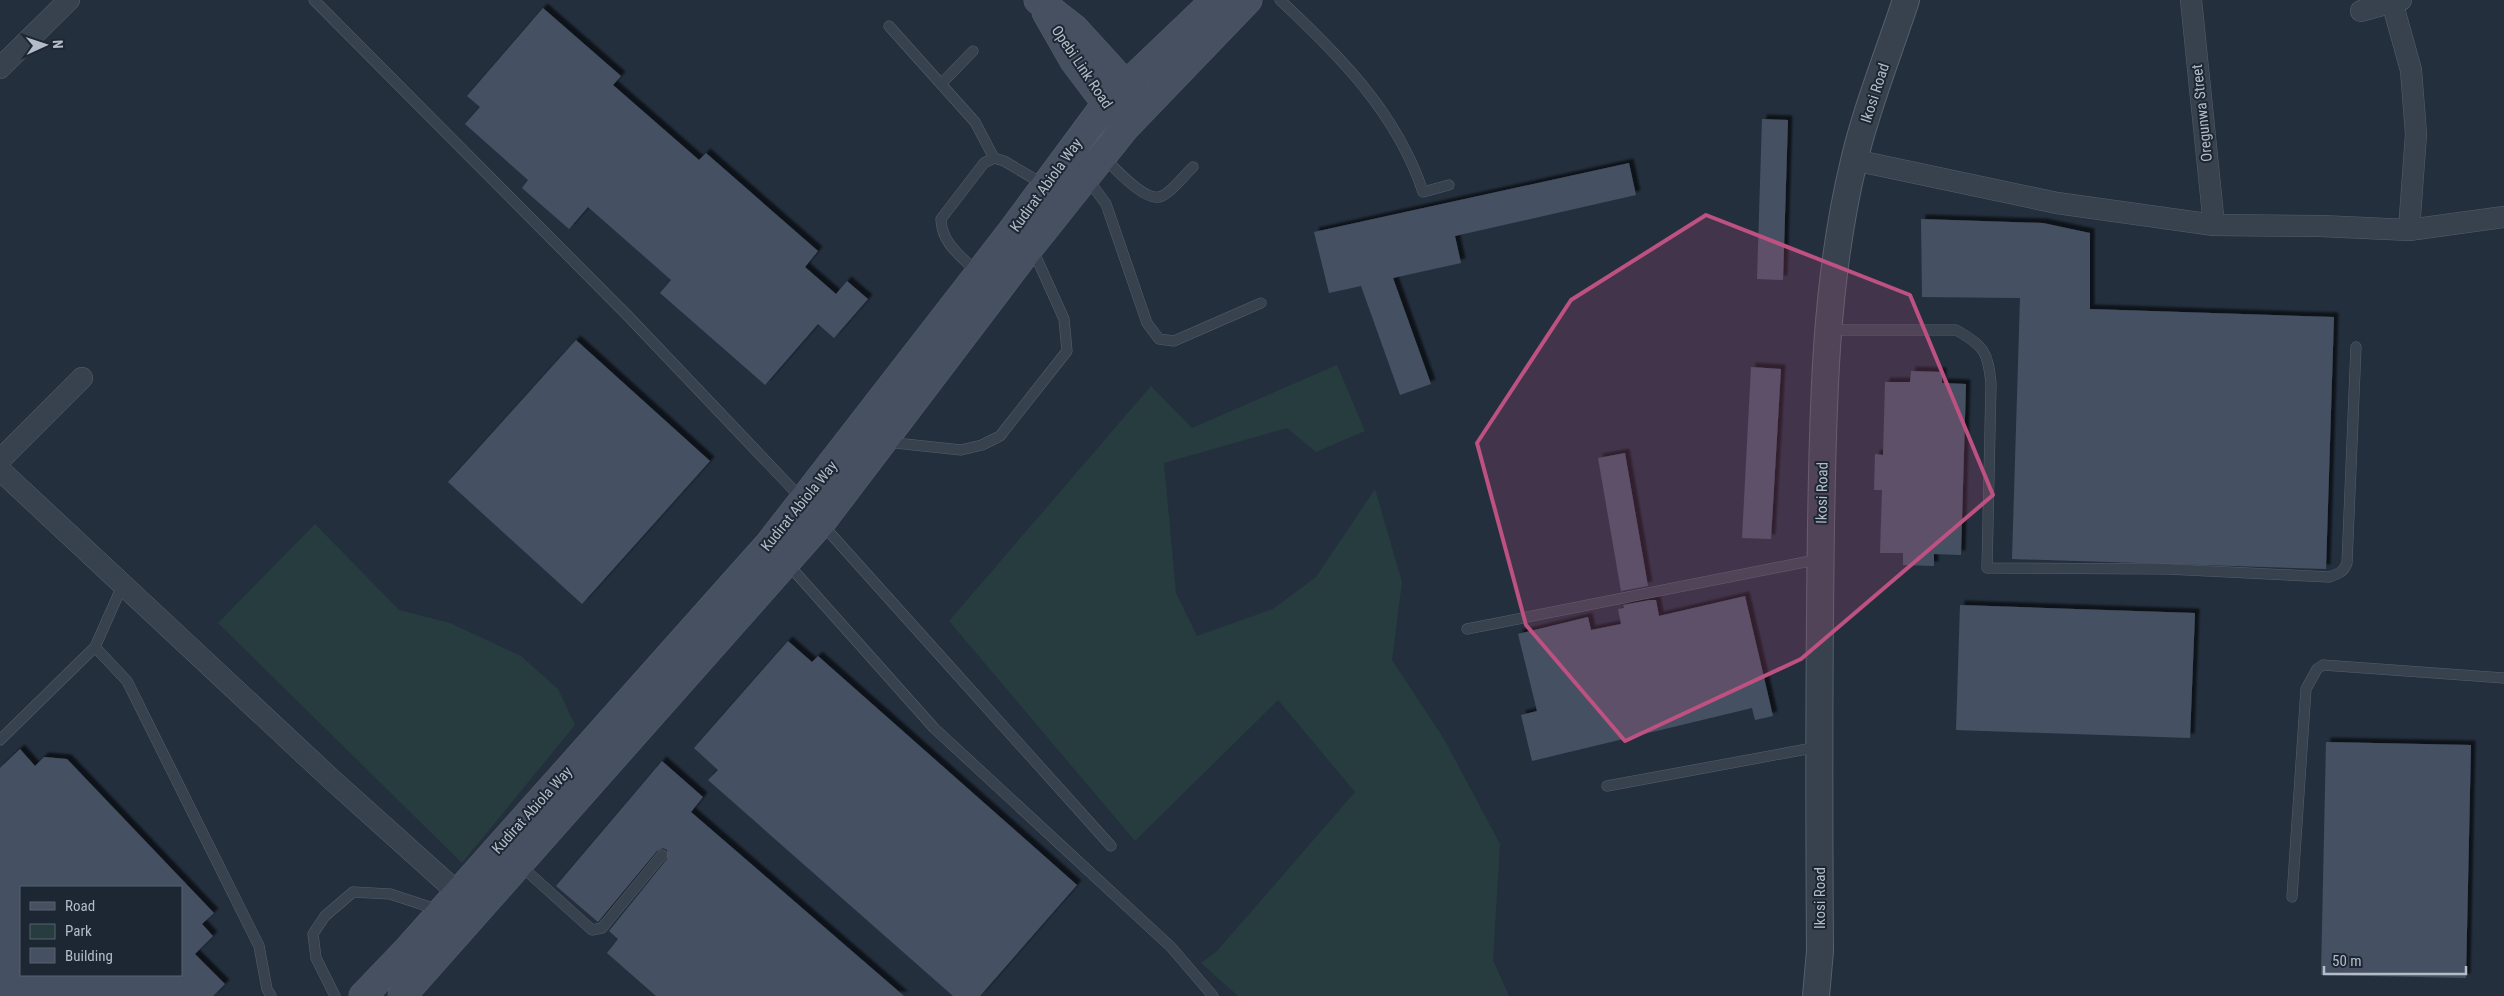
<svg xmlns="http://www.w3.org/2000/svg" width="2504" height="996" font-family="'Roboto Condensed',sans-serif">
  <style>
    .green { fill: #263c3f }
    .building { fill: #455162; fill-rule: evenodd; filter: url(#shadow) }
    .lines { fill: none; stroke-linecap: round; stroke-linejoin: round }
    .service-casing { stroke: #565f6c; stroke-width: 11 }
    .minor-casing { stroke: #565f6c; stroke-width: 22 }
    .tertiary-casing { stroke: #565f6c; stroke-width: 28 }
    .secondary-casing { stroke: #565f6c; stroke-width: 29 }
    .service { stroke: #38414e; stroke-width: 10 }
    .minor { stroke: #38414e; stroke-width: 21 }
    .tertiary { stroke: #38414e; stroke-width: 26 }
    .secondary { stroke: #465061; stroke-width: 28 }
    .marked { fill: #bd5182; fill-opacity: 0.2; stroke: #bd5182; stroke-width: 4; stroke-linejoin: round }
    .labels { text-anchor: middle; stroke-width: 4; stroke-linejoin: round; paint-order: stroke }
    .street-label { font-size: 15px; fill: #b4bcc9; stroke: #1d2633 }
  </style>
  <defs>
    <filter id="shadow"><feDropShadow dx="4.5" dy="-4.5" stdDeviation="1" flood-color="#0009"/></filter>
  </defs>
  <rect width="100%" height="100%" fill="#242f3e"/>
  <path class="green" d="M1337 365 1365 431 1316 452 1287 428 1164 463 1176 593 1197 636 1273 609 1316 577 1375 489 1402 582 1392 660 1444 739 1500 844 1493 960 1509 996H1238L1201 963 1217 951 1355 792 1278 700 1135 841 949 621 1151 386 1192 428Z
    M315 524 399 610 450 623 521 656 558 689 575 725 462 863 218 623Z"/>
  <path class="building" d="M543 8 621 76 613 85 699 160 706 153 818 251 805 267 836 294 847 281 868 299 834 338 818 324 765 385 660 293 671 280 588 207 569 229 522 188 528 180 465 124 480 107 467 96Z
    M1762 119 1788 120 1783 280 1757 279Z
    M1629 163 1636 195 1455 236 1461 263 1393 278 1431 384 1400 395 1361 286 1329 293 1314 232Z
    M1921 219 2043 223 2090 233V309L2334 317 2326 569 2012 559 2020 298 1922 297Z
    M576 340 710 461 582 604 448 482Z
    M1751 367 1781 369 1771 539 1742 538Z
    M1911 371 1942 372V383L1966 384 1961 555 1934 554V566L1903 565V553H1880L1882 490H1874L1875 454 1883 455 1885 382H1910Z
    M1625 453 1648 586 1621 591 1598 458Z
    M1745 596 1773 716 1755 720 1752 708 1532 761 1521 715 1537 711 1518 634 1588 617 1591 630 1621 624 1618 609 1624 608 1623 605 1650 600H1656L1659 616Z
    M1960 605 2195 613 2190 738 1956 730Z
    M788 641 812 662 818 656 1077 885 980 996H953L708 780 718 770 694 748Z
    M2326 742 2471 745 2466 978 2321 975Z
    M20 749 35 766 44 757 67 759 214 913 202 924 213 936 195 954 225 984 213 996H0V768ZM21 887H181V975H21Z
    M662 761 703 797 691 812 904 996H656L607 953 618 939 609 931 667 859V850L663 848 657 851 598 922 556 886Z"/>
  <g class="lines">
    <g class="service-casing">
      <path id="service" d="M314 0 628 316 803 500
        M1280 0C1339 55 1397 113 1423 192L1449 185
        M889 26 975 122 994 158
        M941 84 973 51
        M1103 157C1115 168 1146 204 1162 196 1173 191 1184 175 1193 167
        M1087 178 1106 204 1147 323 1159 339 1174 341 1261 303
        M978 273C962 257 941 243 941 219L984 163 994 158 1004 161 1045 185
        M1829 330H1956C1985 346 1988 353 1991 384L1987 568 2167 569 2329 577C2338 574 2344 572 2347 563L2356 347
        M886 442 961 450 982 445 1000 436 1067 351 1064 319 1032 248
        M821 523 1111 846
        M787 563 934 728 1171 947 1213 996
        M1467 629 1820 559
        M95 647 127 681 259 946 267 989 271 996
        M0 740 95 647 123 584
        M1607 786 1818 747
        M520 865 592 930 602 928 662 855
        M2292 897 2306 689 2317 669 2323 665 2504 678
        M335 996 316 958 313 934 325 916 353 892 390 894 439 910"/>
    </g>
    <g class="minor-casing">
      <path id="minor" d="M2191 0 2214 225
        M2392 2 2411 70 2416 134 2409 230
        M2361 11 2401 0
        M0 68 69 0
        M1854 160 2057 203 2214 225 2321 226 2409 230 2504 217
        M0 460 82 378
        M0 470 330 778 458 893"/>
    </g>
    <g class="tertiary-casing">
      <path id="tertiary" d="M1816 996 1820 951C1819 810 1819 668 1821 526 1823 404 1825 280 1854 161 1866 109 1889 52 1906 0"/>
    </g>
    <g class="secondary-casing">
      <path id="secondary" d="M1038 0 1075 29 1138 98
        M1046 12 1074 61 1117 118
        M363 996 409 948 769 544 1011 232 1105 105 1215 0
        M402 996 821 523 1031 246 1125 128 1248 0"/>
    </g>
    <use href="#service" class="service"/>
    <use href="#minor" class="minor"/>
    <use href="#tertiary" class="tertiary"/>
    <use href="#secondary" class="secondary"/>
  </g>
  <path class="marked" d="M1706 215 1910 295 1993 495 1801 659 1625 741 1526 625 1477 443 1571 300Z"/>
  <g class="labels">
    <g class="street-label">
      <text transform="translate(1082 67) rotate(56)" y="5">Opebi Link Road</text>
      <text transform="translate(1875 93) rotate(-72)" y="5">Ikosi Road</text>
      <text transform="translate(2202 113) rotate(-96)" y="5">Oregunwa Street</text>
      <text transform="translate(1046 185) rotate(-54)" y="5">Kudirat Abiola Way</text>
      <text transform="translate(1822 493) rotate(-89)" y="5">Ikosi Road</text>
      <text transform="translate(799 506) rotate(-51)" y="5">Kudirat Abiola Way</text>
      <text transform="translate(532 810) rotate(-48)" y="5">Kudirat Abiola Way</text>
      <text transform="translate(1820 898) rotate(-90)" y="5">Ikosi Road</text>
    </g>
  </g>
  <rect x="20" y="886" width="162" height="90" fill="#1d2633" stroke="#59626f"/>
  <rect x="30" y="902" width="25" height="8" fill="#465061" stroke="#59626f"/>
  <text x="65" y="911" font-size="15" fill="#b4bcc9">Road</text>
  <rect x="30" y="924" width="25" height="15" fill="#263c3f" stroke="#59626f"/>
  <text x="65" y="936" font-size="15" fill="#b4bcc9">Park</text>
  <rect x="30" y="948" width="25" height="15" fill="#455162" stroke="#59626f"/>
  <text x="65" y="961" font-size="15" fill="#b4bcc9">Building</text>
  <g transform="translate(45 45) rotate(87)" stroke="#1d2633" stroke-width="4" paint-order="stroke">
  <path d="M0-4L9 19L0 12L-9 19Z" fill="#b4bcc9"/>
  <text y="-8" font-size="14" font-weight="bold" text-anchor="middle" fill="#b4bcc9">N</text>
  </g>
  <path d="M2324 966v8h142v-8" fill="none" stroke="#b4bcc9" stroke-width="2.5"/>
  <text x="2332" y="966" font-size="15" fill="#b4bcc9" stroke="#1d2633" stroke-width="4" paint-order="stroke">50 m</text>
</svg>
